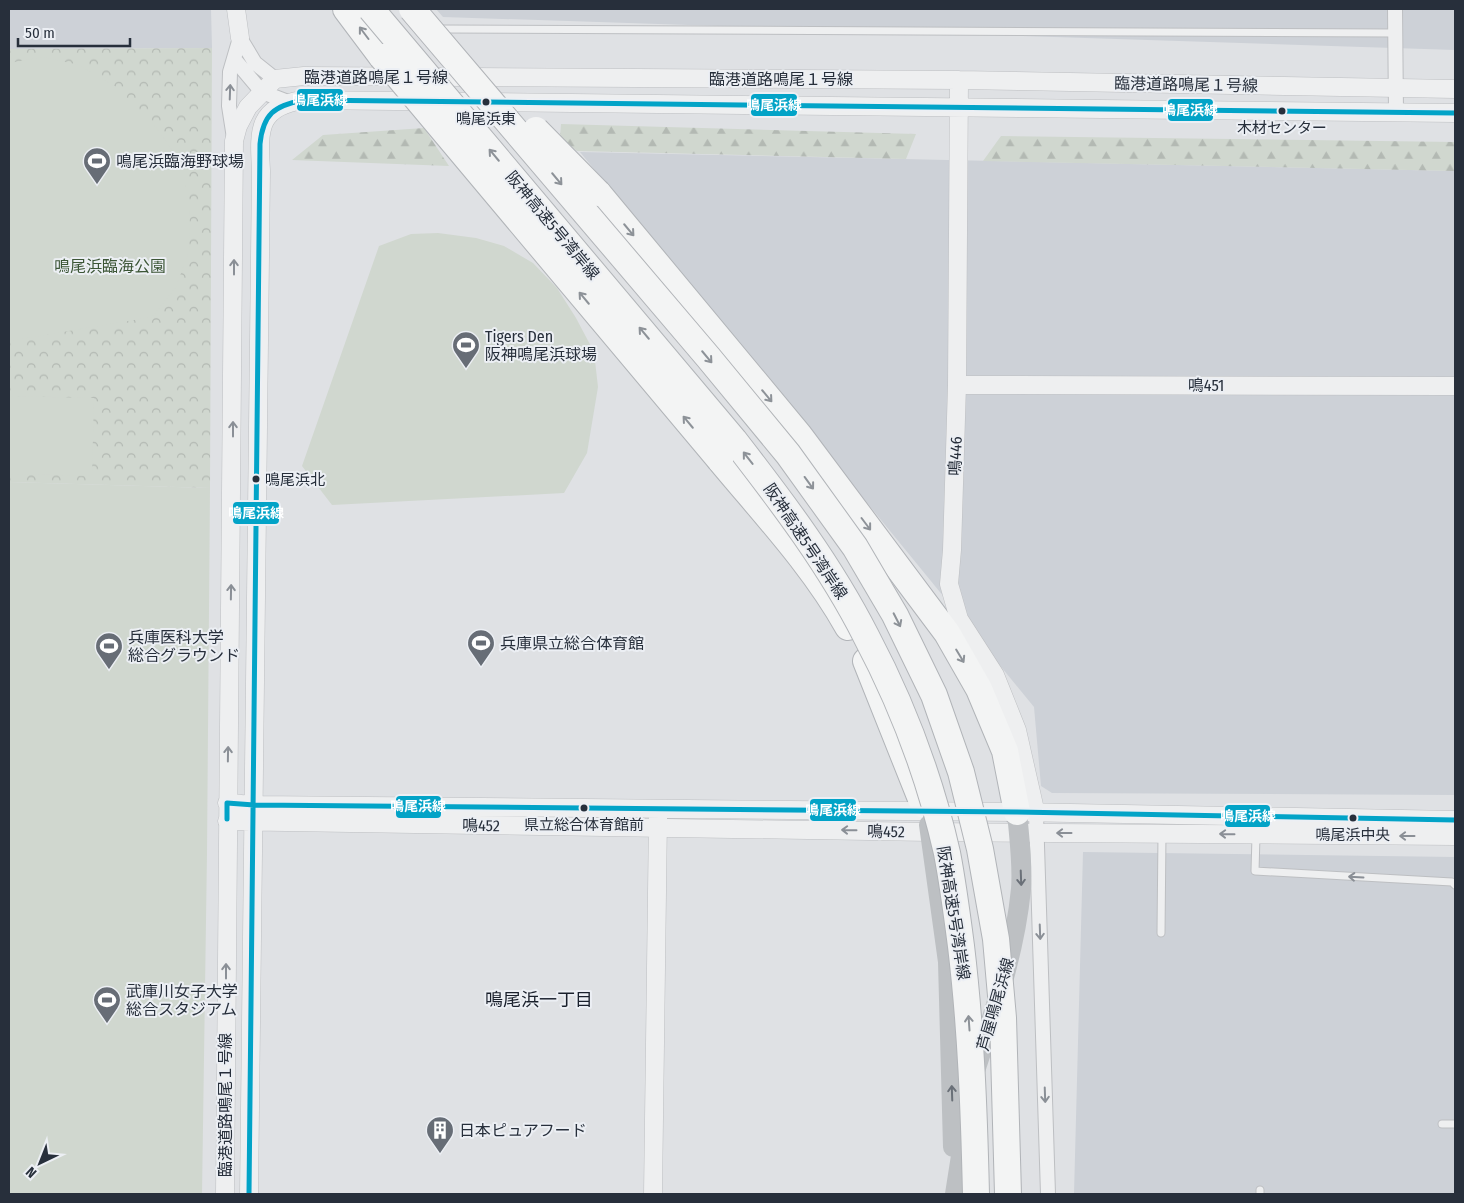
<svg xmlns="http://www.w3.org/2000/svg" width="1464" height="1203" font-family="'Fira Sans Condensed','Noto Sans JP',sans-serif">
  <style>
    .built { fill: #cdd1d7 }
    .forest { fill: url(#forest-firs) }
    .park { fill: url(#park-crowns) }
    .pitch { fill: #d0d7cf }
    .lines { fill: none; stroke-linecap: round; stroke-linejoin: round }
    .service-casing { stroke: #bdbfc2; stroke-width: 9 }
    .minor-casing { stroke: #bdbfc2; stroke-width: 16 }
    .tertiary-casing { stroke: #bdbfc2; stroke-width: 19 }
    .motorway-casing { stroke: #b1b4b8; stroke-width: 28 }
    .service { stroke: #eeeff0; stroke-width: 7 }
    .minor { stroke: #eeeff0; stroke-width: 14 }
    .tertiary { stroke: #eeeff0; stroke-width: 18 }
    .secondary { stroke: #bdc0c3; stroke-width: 20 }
    .motorway { stroke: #f3f4f4; stroke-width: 26 }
    .motorway-bridge-casing { stroke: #b1b4b8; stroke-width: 28; stroke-linecap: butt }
    .motorway-bridge { stroke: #f3f4f4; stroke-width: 26 }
    .bus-1-casing { stroke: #eceff4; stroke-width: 9 }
    .bus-1 { stroke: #02a3c7; stroke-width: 5 }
    .oneway { stroke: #8d9298 }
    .oneway2 { stroke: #8a8f96 }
    .oneway3 { stroke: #6a7078 }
    .bus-dot { fill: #272f3b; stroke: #eceff4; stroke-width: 2 }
    .labels { text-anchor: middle; stroke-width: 4; stroke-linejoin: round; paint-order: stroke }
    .bus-label { font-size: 15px; fill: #272f3b; stroke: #eceff4 }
    .street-label { font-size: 16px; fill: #272f3b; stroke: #eceff4 }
    .poi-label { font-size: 16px; fill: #272f3b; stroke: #eceff4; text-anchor: start }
    .park-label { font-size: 16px; fill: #3c5636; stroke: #eceff4 }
    .neighbourhood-label { font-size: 18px; fill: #1a202c; stroke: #eceff4 }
    .line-badge { stroke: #eceff4; stroke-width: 2 }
    .badge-label { font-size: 14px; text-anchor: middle; font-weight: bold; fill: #fff }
  </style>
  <defs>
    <pattern id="forest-firs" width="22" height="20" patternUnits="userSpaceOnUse" patternTransform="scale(1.25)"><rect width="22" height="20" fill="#d0d7cf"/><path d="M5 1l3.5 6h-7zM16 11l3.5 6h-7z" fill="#b3b9b3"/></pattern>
    <pattern id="park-crowns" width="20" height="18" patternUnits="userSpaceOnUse" patternTransform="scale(1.25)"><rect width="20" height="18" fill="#d0d7cf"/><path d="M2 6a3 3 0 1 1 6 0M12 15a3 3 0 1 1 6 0" fill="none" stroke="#b3b9b3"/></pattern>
  </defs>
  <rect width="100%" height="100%" fill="#dfe1e4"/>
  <path class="built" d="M9 9H211L212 48 9 49Z
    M436 9H1455V50L443 17Z
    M580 152 1455 171V795L1052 793 1041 786 1034 707Z
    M1083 852 1455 857V1194H1074Z"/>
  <path class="forest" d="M561 124 916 134 906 159 577 151 560 137Z
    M424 128 449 166 292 160 323 135Z
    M1001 136 1455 142V171L983 161Z"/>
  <path class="park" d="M212 48 210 488 9 482V49Z"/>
  <path class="pitch" d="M43 57 79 65 116 87 154 125 181 162 190 207 189 251 176 287 152 317 9 341V63Z
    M438 233 476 238 504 246 533 263 557 288 576 318 594 352 598 387 587 453 564 493 332 505 302 466 379 246 411 234Z
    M9 396 94 398 92 476 9 474Z
    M9 482 210 488 207 853 202 1194H9Z"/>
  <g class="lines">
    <g class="service-casing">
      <path id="service" d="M443 29 1395 33
        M1256 836 1255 871 1452 882 1455 885
        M1161 933 1162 834
        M1442 1124H1455
        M1260 1194V1190"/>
    </g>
    <g class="minor-casing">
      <path id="minor" d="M1395 9 1396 112
        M240 38 255 63 275 79
        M235 60 262 92 288 102
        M234 138 229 106 230 72 240 38
        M1036 814 1048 1194"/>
    </g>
    <g class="tertiary-casing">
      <path id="tertiary" d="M236 9 240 38
        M959 80 957 385 952 550 949 584 959 619 995 675 1017 730 1036 814
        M957 385 1455 386
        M227 803 254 805 1017 812 1455 820
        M227 821 930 832 1455 836
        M225 1194 234 141 238 126 248 107 275 79 304 76 959 80 1455 89
        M249 1194 261 171C259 132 256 107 303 100L1455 113
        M653 1194 658 817"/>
    </g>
    <g class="motorway-casing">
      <path id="motorway" d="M346 9 382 57
        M598 193 799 435 947 633 979 689 1005 751 1017 812
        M720 460C764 513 814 566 848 627
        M866 661 923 804"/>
    </g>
    <use href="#service" class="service"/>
    <use href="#minor" class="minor"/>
    <use href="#tertiary" class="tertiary"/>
    <path class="secondary" d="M929 825 948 962 953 1147
      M975 1071C994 1012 1015 952 1021 889 1023 864 1019 837 1017 812
      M955 1194 966 1124"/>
    <use href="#motorway" class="motorway"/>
    <g class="motorway-bridge-casing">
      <path id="motorway-bridge" d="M371 9 734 440C782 502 830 565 866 636 902 704 930 778 947 853 953 884 957 915 961 946 971 1029 974 1111 976 1194
        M412 9 708 357 788 454 855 547 895 615 934 695 961 772 980 849 996 939 1003 1018 1008 1194
        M382 57 720 460
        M536 130 598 193"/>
    </g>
    <use href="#motorway-bridge" class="motorway-bridge"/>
    <g class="bus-1-casing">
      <path id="bus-1" d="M227 819V803L254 805 1017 812 1455 820
        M249 1194 260 144C263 114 274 106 303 100L1455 113"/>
    </g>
    <use href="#bus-1" class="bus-1"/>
  </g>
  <defs><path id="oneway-shaft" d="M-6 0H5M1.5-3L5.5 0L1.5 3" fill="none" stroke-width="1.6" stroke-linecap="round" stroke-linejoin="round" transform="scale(1.25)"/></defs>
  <g class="oneway">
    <use href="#oneway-shaft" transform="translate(364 33) rotate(-127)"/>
    <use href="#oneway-shaft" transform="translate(494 155) rotate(-130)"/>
    <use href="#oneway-shaft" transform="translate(557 179) rotate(50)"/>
    <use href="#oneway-shaft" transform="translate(629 230) rotate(50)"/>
    <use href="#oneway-shaft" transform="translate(584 298) rotate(-130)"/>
    <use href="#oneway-shaft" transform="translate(644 333) rotate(-130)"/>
    <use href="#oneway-shaft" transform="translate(707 357) rotate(50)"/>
    <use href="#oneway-shaft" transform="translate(767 396) rotate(50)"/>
    <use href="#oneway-shaft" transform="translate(688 422) rotate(-130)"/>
    <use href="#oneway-shaft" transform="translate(748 458) rotate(-128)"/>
    <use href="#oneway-shaft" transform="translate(809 483) rotate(54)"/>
    <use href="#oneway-shaft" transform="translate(866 524) rotate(53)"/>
    <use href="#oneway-shaft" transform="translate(897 620) rotate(63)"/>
    <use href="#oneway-shaft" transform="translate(960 656) rotate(59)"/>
    <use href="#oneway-shaft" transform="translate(969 1023) rotate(-94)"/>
  </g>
  <g class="oneway2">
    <use href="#oneway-shaft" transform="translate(230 92) rotate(-88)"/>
    <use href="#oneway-shaft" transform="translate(234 267) rotate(-90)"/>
    <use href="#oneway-shaft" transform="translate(233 429) rotate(-90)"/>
    <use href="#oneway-shaft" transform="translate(231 592) rotate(-89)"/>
    <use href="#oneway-shaft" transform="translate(228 754) rotate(-89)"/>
    <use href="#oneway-shaft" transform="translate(849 830) rotate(-179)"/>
    <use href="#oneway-shaft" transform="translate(1064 833) rotate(-180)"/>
    <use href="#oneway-shaft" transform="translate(1227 834) rotate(-179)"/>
    <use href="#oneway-shaft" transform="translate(1407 836) rotate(-180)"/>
    <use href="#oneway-shaft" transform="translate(1356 877) rotate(-177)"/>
    <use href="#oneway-shaft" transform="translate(1040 932) rotate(88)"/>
    <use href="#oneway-shaft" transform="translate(226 971) rotate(-90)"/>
    <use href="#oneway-shaft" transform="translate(1045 1095) rotate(88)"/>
  </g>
  <g class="oneway3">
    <use href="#oneway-shaft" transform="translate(1021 878) rotate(88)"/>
    <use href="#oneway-shaft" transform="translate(952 1093) rotate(-92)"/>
  </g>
  <defs>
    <g id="stadium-pin" transform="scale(1.4375)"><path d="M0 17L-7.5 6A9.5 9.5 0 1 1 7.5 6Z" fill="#676d76" stroke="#eceff4"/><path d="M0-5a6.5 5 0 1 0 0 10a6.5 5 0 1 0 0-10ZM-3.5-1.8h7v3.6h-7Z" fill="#fff"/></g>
    <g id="building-pin" transform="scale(1.4375)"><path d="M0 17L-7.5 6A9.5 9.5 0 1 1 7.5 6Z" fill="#676d76" stroke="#eceff4"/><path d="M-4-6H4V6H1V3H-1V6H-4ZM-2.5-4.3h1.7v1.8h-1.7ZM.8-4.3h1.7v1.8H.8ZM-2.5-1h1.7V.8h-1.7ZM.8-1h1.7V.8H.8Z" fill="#fff"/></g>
  </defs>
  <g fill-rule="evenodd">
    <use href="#stadium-pin" x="97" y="161"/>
    <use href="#stadium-pin" x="466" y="345"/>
    <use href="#stadium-pin" x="481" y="643"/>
    <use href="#stadium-pin" x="109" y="646"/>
    <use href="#stadium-pin" x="107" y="1000"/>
    <use href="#building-pin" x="440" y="1130"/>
  </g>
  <g class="bus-dot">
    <circle cx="486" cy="102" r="4.5"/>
    <circle cx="1282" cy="111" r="4.5"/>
    <circle cx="256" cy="479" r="4.5"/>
    <circle cx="584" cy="808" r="4.5"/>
    <circle cx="1353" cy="818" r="4.5"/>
  </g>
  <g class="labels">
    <g class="bus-label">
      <text x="486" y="124">鳴尾浜東</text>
      <text x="1282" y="133">木材センター</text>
      <text x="265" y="485" text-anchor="start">鳴尾浜北</text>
      <text x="584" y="830">県立総合体育館前</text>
      <text x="1353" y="840">鳴尾浜中央</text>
    </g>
    <g class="street-label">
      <text x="376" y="83">臨港道路鳴尾１号線</text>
      <text x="781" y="85">臨港道路鳴尾１号線</text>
      <text transform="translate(1186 84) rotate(1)" y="6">臨港道路鳴尾１号線</text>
      <text transform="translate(553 225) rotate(50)" y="6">阪神高速5号湾岸線</text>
      <text x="1206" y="391">鳴451</text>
      <text transform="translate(955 456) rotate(-88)" y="6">鳴446</text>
      <text transform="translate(806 541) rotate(56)" y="6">阪神高速5号湾岸線</text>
      <text transform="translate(481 825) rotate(1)" y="6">鳴452</text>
      <text transform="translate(886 831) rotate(1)" y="6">鳴452</text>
      <text transform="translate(954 913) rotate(81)" y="6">阪神高速5号湾岸線</text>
      <text transform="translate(995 1004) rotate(-74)" y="6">芦屋鳴尾浜線</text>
      <text transform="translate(225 1105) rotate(-90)" y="6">臨港道路鳴尾１号線</text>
    </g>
    <g class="poi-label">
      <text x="116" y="167">鳴尾浜臨海野球場</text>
      <text x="485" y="342">Tigers Den<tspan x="485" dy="18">阪神鳴尾浜球場</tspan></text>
      <text x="128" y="643">兵庫医科大学<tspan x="128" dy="18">総合グラウンド</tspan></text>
      <text x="500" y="649">兵庫県立総合体育館</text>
      <text x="126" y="997">武庫川女子大学<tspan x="126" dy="18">総合スタジアム</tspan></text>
      <text x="459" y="1136">日本ピュアフード</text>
    </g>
    <g class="park-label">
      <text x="110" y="272">鳴尾浜臨海公園</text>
    </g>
    <g class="neighbourhood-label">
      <text x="539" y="1006">鳴尾浜一丁目</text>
    </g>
  </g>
  <g class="line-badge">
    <rect x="296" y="88" width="48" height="24" rx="5" fill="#02a3c7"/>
    <rect x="750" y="93" width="48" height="24" rx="5" fill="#02a3c7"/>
    <rect x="1167" y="98" width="47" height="24" rx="5" fill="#02a3c7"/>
    <rect x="232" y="501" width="48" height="24" rx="5" fill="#02a3c7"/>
    <rect x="395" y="795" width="47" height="24" rx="5" fill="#02a3c7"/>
    <rect x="809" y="798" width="48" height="24" rx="5" fill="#02a3c7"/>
    <rect x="1224" y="804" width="47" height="24" rx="5" fill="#02a3c7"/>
  </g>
  <g class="badge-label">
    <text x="320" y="105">鳴尾浜線</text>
    <text x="774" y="110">鳴尾浜線</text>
    <text x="1190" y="115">鳴尾浜線</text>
    <text x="256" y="518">鳴尾浜線</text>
    <text x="418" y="811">鳴尾浜線</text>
    <text x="833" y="815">鳴尾浜線</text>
    <text x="1248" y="821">鳴尾浜線</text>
  </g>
  <rect width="1464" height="1203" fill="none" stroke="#272f3b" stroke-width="20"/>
  <g transform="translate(40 1163) rotate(223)" stroke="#eceff4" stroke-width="4" paint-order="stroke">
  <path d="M0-4L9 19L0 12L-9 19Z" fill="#272f3b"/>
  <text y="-8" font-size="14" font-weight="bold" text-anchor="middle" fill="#272f3b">N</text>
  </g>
  <path d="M18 38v8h112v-8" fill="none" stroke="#272f3b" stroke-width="2.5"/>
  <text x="25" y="38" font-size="15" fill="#272f3b" stroke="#eceff4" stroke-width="4" paint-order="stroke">50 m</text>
</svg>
